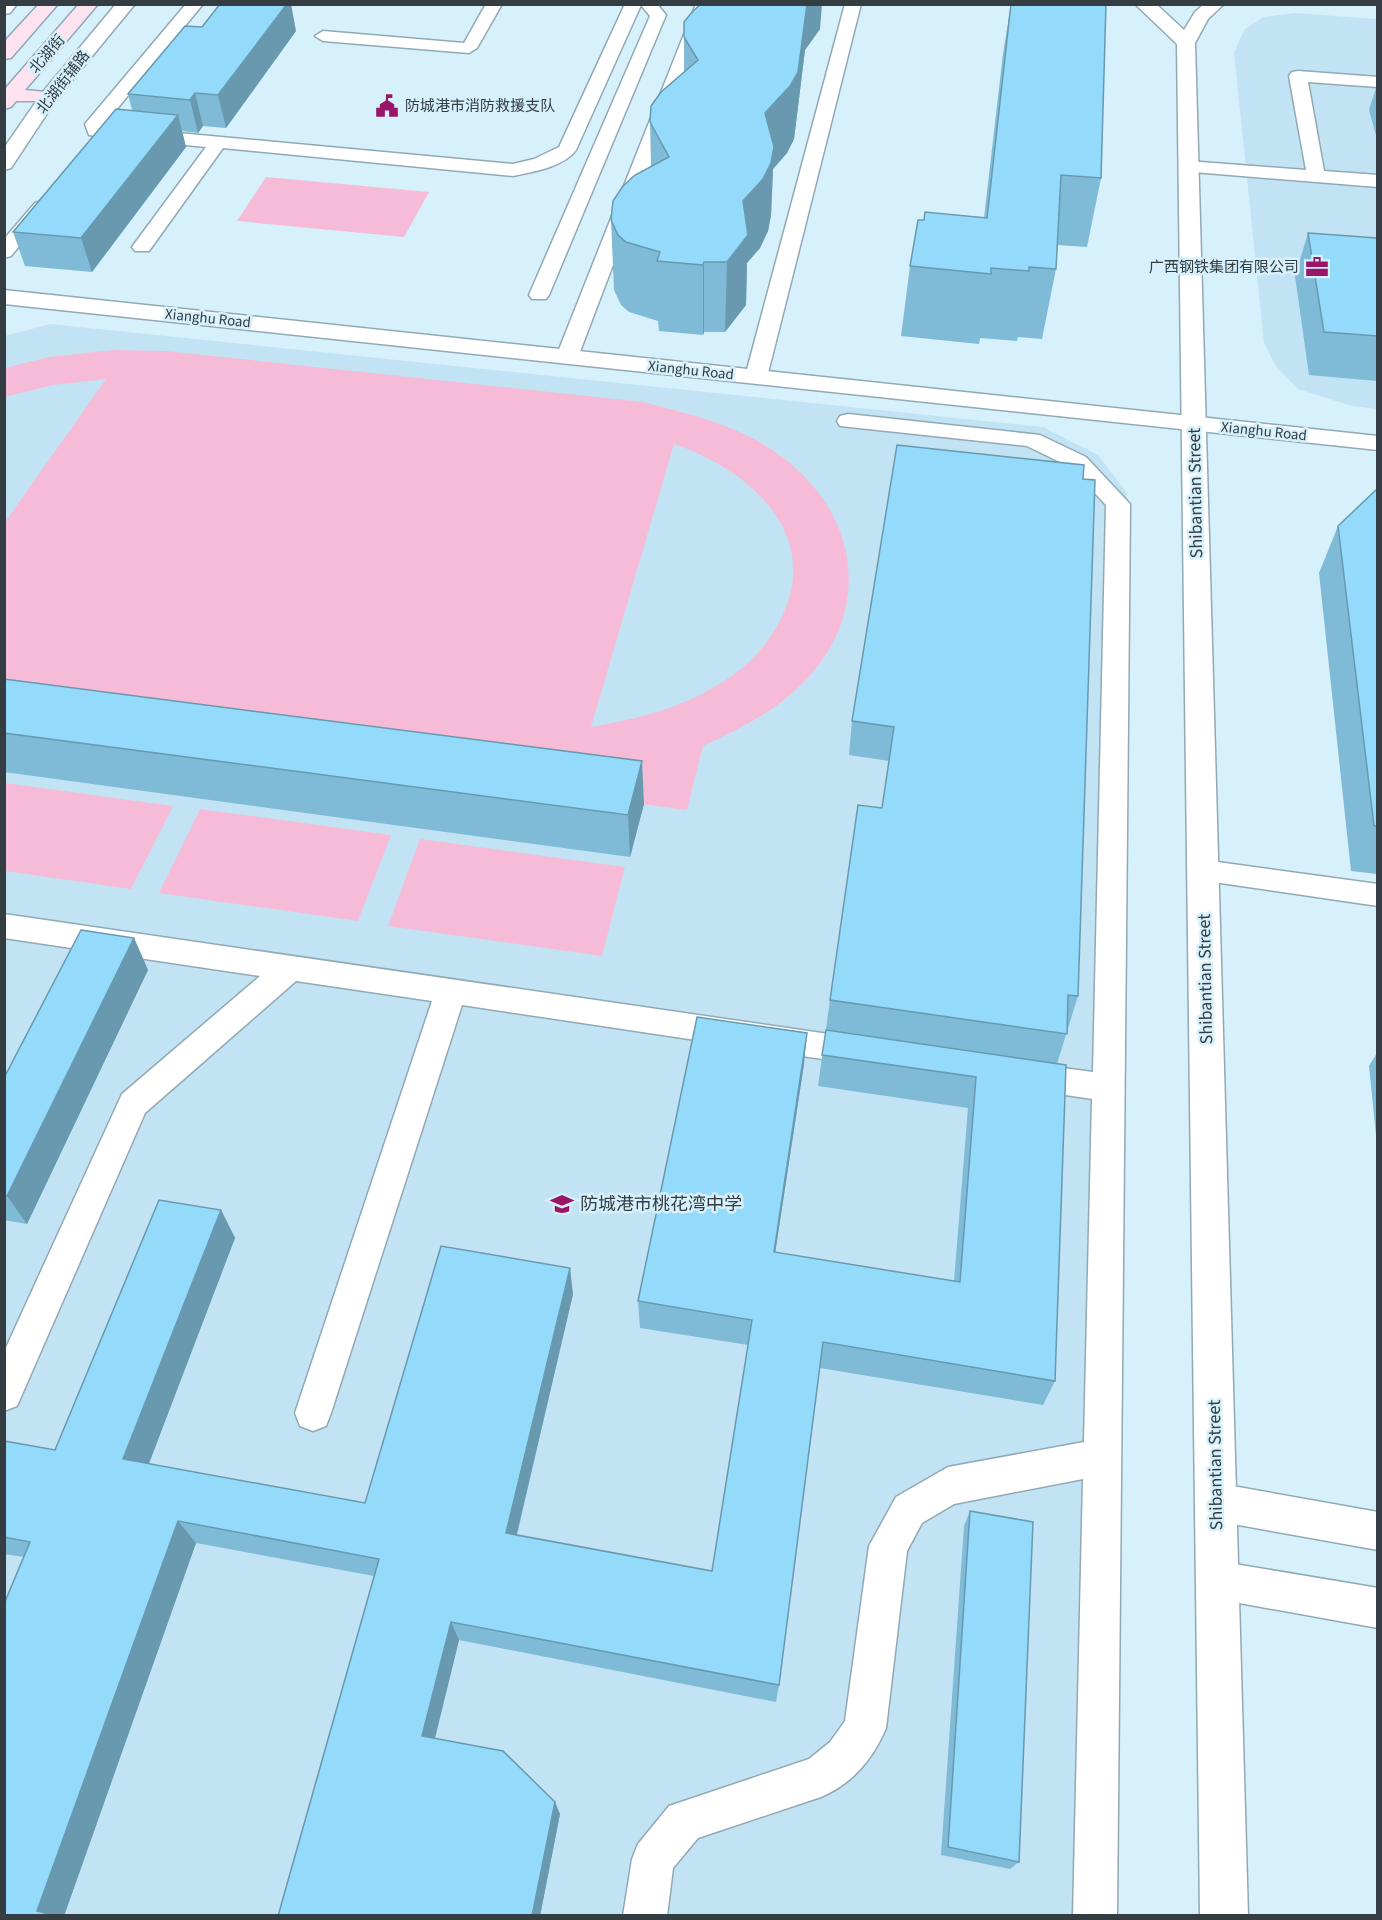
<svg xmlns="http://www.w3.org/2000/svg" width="1382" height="1920" font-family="'Source Sans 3','Noto Sans SC',sans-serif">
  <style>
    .built { fill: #c2e3f3 }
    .green { fill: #f6bcd7; fill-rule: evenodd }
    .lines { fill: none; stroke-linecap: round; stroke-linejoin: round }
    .service-casing { stroke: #91a9b5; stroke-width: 3 }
    .minor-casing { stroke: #91a9b5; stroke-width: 3 }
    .tertiary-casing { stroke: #91a9b5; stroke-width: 3 }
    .secondary-casing { stroke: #91a9b5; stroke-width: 3 }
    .service { fill: #fff; fill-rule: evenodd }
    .minor { fill: #fff; fill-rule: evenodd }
    .tertiary { fill: #fff; fill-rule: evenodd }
    .secondary { fill: #fde2ef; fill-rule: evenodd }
    .wall { fill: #7fbbd7 }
    .shaded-wall { fill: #6899af }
    .building { fill: #94dafa; stroke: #6899af; stroke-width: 1.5 }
    .labels { text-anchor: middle; stroke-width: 5; stroke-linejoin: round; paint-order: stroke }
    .far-street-label { font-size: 15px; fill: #333d42; stroke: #d6f0fc }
    .far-poi-label { font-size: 15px; fill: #333d42; stroke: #d6f0fc; text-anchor: start }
    .street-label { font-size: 18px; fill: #333d42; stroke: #d6f0fc }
    .poi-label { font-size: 18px; fill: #333d42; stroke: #d6f0fc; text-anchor: start }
  </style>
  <rect width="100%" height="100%" fill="#d6f0fc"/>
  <path class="built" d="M1294 13 1377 19V409L1352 406 1298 389 1275 365 1264 343 1234 52 1245 29 1264 17Z
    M50 324 1043 427 1098 455 1127 493 1113 1915 5 1916V336Z"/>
  <path class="green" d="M266 177 429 192 404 237 237 221Z
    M113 350 166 351 643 402C682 412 721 421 756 440 860 497 884 615 790 695 764 717 734 731 703 746L687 810 5 720V522L106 379 53 385 5 397V368L49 357ZM674 444C742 467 817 526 786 607 777 630 761 653 741 669 694 705 648 717 591 727Z
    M5 783 173 806 131 889 5 871Z
    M200 809 391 835 358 921 159 893Z
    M420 839 625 867 602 956 388 926Z"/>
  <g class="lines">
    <g class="service-casing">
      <path id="service" d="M186 4H203L103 126 513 164 534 159 559 147 625 4H657L666 15 549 295 546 299H532L529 295 650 16 641 5 576 150C564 167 532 172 513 176L223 148 149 251H135L132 247 206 147 95 136 89 135 85 124Z
        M486 4H502L477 48 469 53 323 41 315 36 323 31 464 43Z
        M696 4H712L578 357 575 362 567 363 559 362 556 357Z
        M845 4H861L767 377 764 382 756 383 748 382 745 377Z
        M1298 71 1378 77V87L1308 82 1324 171 1378 175V187L1181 171 1179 167 1181 163 1188 161 1306 170 1289 76 1292 72Z
        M42 201 49 203 52 207 11 256 4 258V239L35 203Z
        M848 414 1040 435 1086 457 1130 504 1117 1916H1073L1083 1479 954 1504 922 1523 907 1551 886 1728C873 1759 852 1784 821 1797L698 1838 673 1868 667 1916H623L632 1859 638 1844 669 1806 809 1759 830 1742 845 1721 869 1546 896 1497 948 1467 1084 1442 1092 1099 1026 1089 1015 1085 1010 1076 1015 1067 1026 1063 1093 1072 1106 505 1070 467 1027 446 840 426 837 421 840 416Z
        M1203 860 1378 884V906L1193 879 1189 871 1193 863Z
        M4 914 863 1039 874 1043 879 1052 874 1061 863 1065 462 1005 331 1413 326 1426 313 1431 300 1426 295 1413 432 1001 296 981 145 1113 17 1406 4 1411V1352L122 1094 260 976 4 938Z
        M1216 1483 1378 1512V1550L1216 1521 1203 1515 1197 1502 1203 1489Z
        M1217 1561 1378 1588V1628L1217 1599 1203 1594 1198 1580 1203 1566Z"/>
    </g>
    <g class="minor-casing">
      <path id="minor" d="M4 290 1378 436V450L4 304Z"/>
    </g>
    <g class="tertiary-casing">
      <path id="tertiary" d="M4 4H17L10 13 4 14Z
        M116 4H135L56 100 11 168 4 170V148L42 93Z
        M1135 4H1156L1184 30 1195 12 1204 4H1224L1208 19 1195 43 1248 1916H1200L1177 44Z"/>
    </g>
    <g class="secondary-casing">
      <path id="secondary" d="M39 4H58L11 58 4 59V42Z
        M79 4H98L25 90 56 93 59 97 56 101H16L11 107 4 109V90Z"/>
    </g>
    <use href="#service" class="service"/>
    <use href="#minor" class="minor"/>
    <use href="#tertiary" class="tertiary"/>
    <use href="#secondary" class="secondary"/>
  </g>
  <path class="wall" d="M1011 4H1106L1101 178 1087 247 1057 245 1056 269 1042 339 1018 337 1017 341 980 338 979 344 901 336 910 266 924 220 984 218 1003 54Z
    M820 29 805 50 794 139 787 153 773 169 771 215 768 231 760 248 747 263 746 305 725 332H704L703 335 659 331 658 321 629 312 621 305 614 290 611 220 651 166 650 122 684 72V37Z
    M296 31 226 128 203 126 198 133 182 131 186 147 92 272 25 266 13 232 132 110 128 94Z
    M1377 85V139L1369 110Z
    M1308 233 1377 238V381L1309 375 1295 276Z
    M1083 479 1078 996 1057 1064 1055 1381 1043 1405 820 1368 779 1685 776 1702 459 1640 435 1738 560 1814 540 1916H278L374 1576 196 1543 64 1916H4L24 1557 4 1554V1441L55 1450 221 1210 235 1238 148 1464 365 1503 573 1294 517 1535 712 1571 748 1345 640 1328 638 1301 804 1064 775 1253 954 1281 968 1108 818 1086 830 1000 882 808 889 761 849 755 852 721Z
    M1377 489V874L1351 871 1319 573 1338 526Z
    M4 679 644 804 630 857 4 772Z
    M134 938 148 970 27 1224 4 1220V1078Z
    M1377 1053V1145L1369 1066Z
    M970 1511 1019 1862 1010 1869 941 1855 964 1526Z"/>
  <path class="shaded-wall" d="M287 4H291L296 31 226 128 218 95Z
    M804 4H822L820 29 805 50 794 139 787 153 773 169 771 215 768 231 760 248 747 263 746 305 725 332 727 262 743 201 765 113Z
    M195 93 203 126 198 133 190 100Z
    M178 115 186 147 92 272 81 238Z
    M704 262V332L703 335V265Z
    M642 761 644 804 630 857 628 815Z
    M134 938 148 970 27 1224 7 1196Z
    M807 1033 804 1064 771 1280 774 1252Z
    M221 1210 235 1238 142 1482 123 1459Z
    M570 1268 573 1294 512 1554 506 1533Z
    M178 1521 196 1543 64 1916H49L37 1911Z
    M451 1622 459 1640 432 1750 422 1736Z
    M555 1802 560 1814 540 1916H532Z"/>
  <path class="building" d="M220 4H287L218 95 195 93 190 100 128 94 185 26 202 27Z
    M701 4H807L798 72 790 86 765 113 774 147 771 163 763 179 743 201 748 235 727 262H704L703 265 657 261 660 252 626 242 618 235 611 220 613 201 623 186 635 175 669 157 650 122 651 106 661 92 698 60 684 37V22L693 11Z
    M1011 4H1106L1101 178 1061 175 1056 269 1029 267V271L991 268V274L910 266 918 220H924L925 212 987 218Z
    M116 109 178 115 81 238 13 232Z
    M1308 233 1377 238V336L1324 332Z
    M897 445 1084 465 1083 479 1095 480 1078 996 1068 995 1067 1034 830 1000 858 805 882 808 894 727 852 721Z
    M1377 489V826H1374L1338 526Z
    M4 679 642 761 628 815 4 733Z
    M81 930 134 938 7 1196H4V1078Z
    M697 1017 807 1033 774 1252 960 1282 976 1077 822 1055 826 1030 1066 1065 1055 1381 823 1342 779 1685 451 1622 422 1736 503 1751 555 1802 532 1916H278L379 1559 178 1521 37 1911 57 1916H4V1604L30 1542 4 1537V1441L55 1450 159 1200 221 1210 123 1459 365 1503 441 1246 570 1268 506 1533 712 1571 752 1320 638 1301Z
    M970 1511 1033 1522 1019 1862 948 1847Z"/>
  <defs>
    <g id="civic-bare" transform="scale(1.8)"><path d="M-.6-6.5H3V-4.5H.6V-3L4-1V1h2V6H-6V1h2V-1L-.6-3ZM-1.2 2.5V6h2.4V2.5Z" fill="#9a1467" stroke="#d6f0fc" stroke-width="2.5" paint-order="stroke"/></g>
    <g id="office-bare" transform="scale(1.8)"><path d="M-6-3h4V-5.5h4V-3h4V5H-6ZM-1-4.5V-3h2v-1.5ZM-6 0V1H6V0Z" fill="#9a1467" stroke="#d6f0fc" stroke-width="2.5" paint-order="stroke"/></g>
    <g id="school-bare" transform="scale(1.8)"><path d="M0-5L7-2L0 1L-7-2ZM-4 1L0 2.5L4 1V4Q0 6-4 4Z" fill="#9a1467" stroke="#d6f0fc" stroke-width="2.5" paint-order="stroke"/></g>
  </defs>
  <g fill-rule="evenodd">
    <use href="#civic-bare" x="387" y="106"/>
    <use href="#office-bare" x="1317" y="267"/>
    <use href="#school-bare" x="562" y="1204"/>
  </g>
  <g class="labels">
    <g class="far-street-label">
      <text transform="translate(47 54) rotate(-49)" y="5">北湖街</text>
      <text transform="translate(63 82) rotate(-52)" y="5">北湖街辅路</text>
      <text transform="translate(208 318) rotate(6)" y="5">Xianghu Road</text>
      <text transform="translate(691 370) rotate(6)" y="5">Xianghu Road</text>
      <text transform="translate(1264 431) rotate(6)" y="5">Xianghu Road</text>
    </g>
    <g class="far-poi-label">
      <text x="405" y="111">防城港市消防救援支队</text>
      <text x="1299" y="272" text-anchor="end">广西钢铁集团有限公司</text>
    </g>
    <g class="street-label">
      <text transform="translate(1195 493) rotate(-91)" y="6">Shibantian Street</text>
      <text transform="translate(1205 979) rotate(-91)" y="6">Shibantian Street</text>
      <text transform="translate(1215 1465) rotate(-91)" y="6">Shibantian Street</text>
    </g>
    <g class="poi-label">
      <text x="580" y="1210">防城港市桃花湾中学</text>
    </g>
  </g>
  <rect width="1382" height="1920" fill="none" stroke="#333d42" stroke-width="12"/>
</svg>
